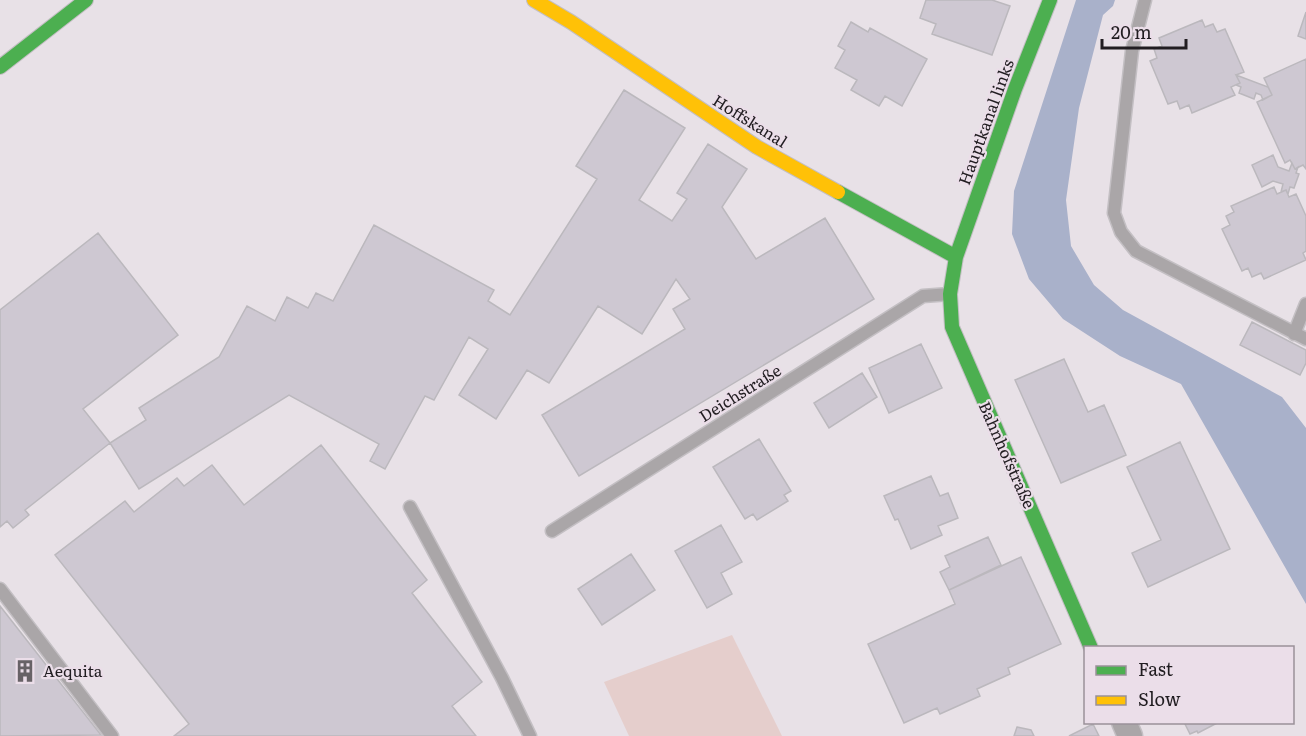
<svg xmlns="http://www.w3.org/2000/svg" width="1306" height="736" font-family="Literata,serif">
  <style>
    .green { fill: #e5cecc }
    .water { fill: #a9b1ca }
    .building { fill: #cec8d2; stroke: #bbb8bd; stroke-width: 1.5 }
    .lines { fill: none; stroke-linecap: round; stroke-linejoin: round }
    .lane-casing { stroke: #c3bfc3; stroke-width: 15 }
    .street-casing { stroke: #c3bfc3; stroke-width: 27 }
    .fast-casing { stroke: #c3bfc3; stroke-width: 16 }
    .slow-casing { stroke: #c3bfc3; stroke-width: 16 }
    .lane { stroke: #aaa6a8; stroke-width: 12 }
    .street { stroke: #aaa6a8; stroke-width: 24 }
    .fast { stroke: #4caf50; stroke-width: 14 }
    .slow { stroke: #ffc107; stroke-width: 14 }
    .labels { text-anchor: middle; stroke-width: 4.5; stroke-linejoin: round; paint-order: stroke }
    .street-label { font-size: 16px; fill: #211d21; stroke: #ebdee9 }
    .poi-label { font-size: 16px; fill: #211d21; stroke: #ebdee9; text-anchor: start }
  </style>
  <rect width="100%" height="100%" fill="#e8e1e7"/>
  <path class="green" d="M732 635 782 736H629L604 682Z"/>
  <path class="water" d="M1076 0H1115L1113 6 1103 15 1079 108 1066 200 1071 246 1094 285 1123 310 1282 397 1306 428V604L1181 384 1120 356 1063 319 1029 279 1012 234 1014 191Z"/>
  <path class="building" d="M926 0H992L1010 6 992 55 932 34 936 24 920 18Z
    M1306 12V39L1298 36Z
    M1202 20 1205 27 1213 24 1217 32 1225 29 1244 72 1236 75 1240 83 1231 87 1235 95 1192 113 1189 105 1180 109 1177 101 1168 104 1150 61 1157 58 1154 49 1162 46 1159 38Z
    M851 22 868 32 870 28 927 59 902 106 885 96 879 106 851 90 857 80 835 68 845 50 838 46Z
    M1306 59V169L1303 165 1295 169 1290 160 1285 163 1257 102 1272 95 1264 78Z
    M1236 75 1268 87 1272 95 1263 100 1261 95 1256 93 1254 99 1239 93 1241 87 1236 85 1240 83Z
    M624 90 685 128 639 200 672 221 687 199 677 193 708 144 747 169 722 207 756 259 825 218 874 299 579 476 542 415 685 329 673 309 690 299 676 279 642 334 598 306 549 383 527 370 496 419 459 395 488 349 469 337 434 400 425 396 385 469 370 461 379 444 289 395 139 489 110 443 146 420 139 408 219 357 247 306 275 321 287 297 308 308 316 293 333 301 374 225 494 290 488 301 510 315 597 179 576 166Z
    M1273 155 1278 167 1289 171 1292 163 1295 169 1298 167 1296 173 1299 174 1294 188 1290 187 1288 194 1286 190 1281 192 1283 184 1273 181 1262 187 1252 165Z
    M1274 187 1277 194 1286 190 1289 197 1296 194 1306 216V251L1303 253 1306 260 1264 279 1261 273 1252 277 1248 268 1242 271 1222 229 1230 225 1226 216 1234 212 1231 206Z
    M98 233 178 335 83 409 110 443 25 510 29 515 13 528 7 521 0 527V310Z
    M1252 322 1306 350V363L1300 375 1240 345Z
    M921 344 942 388 889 413 869 368Z
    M1064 359 1088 412 1104 405 1126 455 1061 483 1015 380Z
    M862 373 877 397 829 428 814 403Z
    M759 439 791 491 784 495 788 501 757 520 753 514 745 519 713 467Z
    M1180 442 1230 549 1148 587 1132 553 1161 540 1127 467Z
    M321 445 427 580 412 593 482 682 452 706 476 736H174L189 724 55 555 125 501 134 512 177 478 184 486 212 465 244 505Z
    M931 476 940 496 948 493 958 518 938 526 942 535 911 549 898 519 895 520 884 496Z
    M721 525 742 562 721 573 732 594 707 608 675 551Z
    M988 537 1001 565 949 590 940 572 950 567 945 556Z
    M631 554 655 590 602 625 578 589Z
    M1021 557 1061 644 1008 668 1010 674 977 689 980 696 940 714 937 708 904 723 868 644 955 604 949 590Z
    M0 606 101 735 0 736Z
    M1184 722H1219L1198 733 1197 731 1190 734Z
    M1093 724 1099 736H1069Z
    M1017 727 1031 730 1034 736H1014Z"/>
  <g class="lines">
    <g class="lane-casing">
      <path id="lane" d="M1145 0 1132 51 1114 213 1121 232 1136 251 1306 339
        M1294 334 1306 304
        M410 507 502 678 530 736
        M552 531 923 296 950 294
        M0 589 112 736"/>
    </g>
    <g class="street-casing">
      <path id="street" d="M1124 722 1130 736"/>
    </g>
    <g class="fast-casing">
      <path id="fast" d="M1050 0 1015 89 956 257 950 294 952 327 1091 648
        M0 67 86 0
        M838 192 956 257"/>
    </g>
    <g class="slow-casing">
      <path id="slow" d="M534 0 571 22 757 147 838 192"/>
    </g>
    <use href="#lane" class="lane"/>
    <use href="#street" class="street"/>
    <use href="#fast" class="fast"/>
    <use href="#slow" class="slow"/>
  </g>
  <defs>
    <g id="building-bare" transform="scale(1.8)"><path d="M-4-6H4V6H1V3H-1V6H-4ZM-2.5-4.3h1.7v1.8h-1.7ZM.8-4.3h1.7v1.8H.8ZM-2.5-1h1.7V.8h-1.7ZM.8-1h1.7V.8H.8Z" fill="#676266" stroke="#ebdee9" stroke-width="2.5" paint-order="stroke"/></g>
  </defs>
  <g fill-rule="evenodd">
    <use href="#building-bare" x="25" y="671"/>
  </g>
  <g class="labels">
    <g class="street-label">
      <text transform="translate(750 121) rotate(32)" y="6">Hoffskanal</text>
      <text transform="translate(986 122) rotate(-70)" y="6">Hauptkanal links</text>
      <text transform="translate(740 393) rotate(-32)" y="6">Deichstraße</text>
      <text transform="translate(1007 455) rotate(66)" y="6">Bahnhofstraße</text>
    </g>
    <g class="poi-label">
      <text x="43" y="677">Aequita</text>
    </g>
  </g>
  <rect x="1084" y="646" width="210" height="78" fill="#ebdee9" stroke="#9a9199" stroke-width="1.5"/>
  <rect x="1096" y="666" width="30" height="9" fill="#4caf50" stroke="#9a9199" stroke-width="1.5"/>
  <text x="1138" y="676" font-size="18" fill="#211d21">Fast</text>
  <rect x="1096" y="696" width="30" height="9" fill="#ffc107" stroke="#9a9199" stroke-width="1.5"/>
  <text x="1138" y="706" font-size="18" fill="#211d21">Slow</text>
  <path d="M1102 39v9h84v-9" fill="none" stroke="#211d21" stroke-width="3"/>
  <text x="1111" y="39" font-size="18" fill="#211d21" stroke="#ebdee9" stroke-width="4.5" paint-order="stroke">20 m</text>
</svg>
